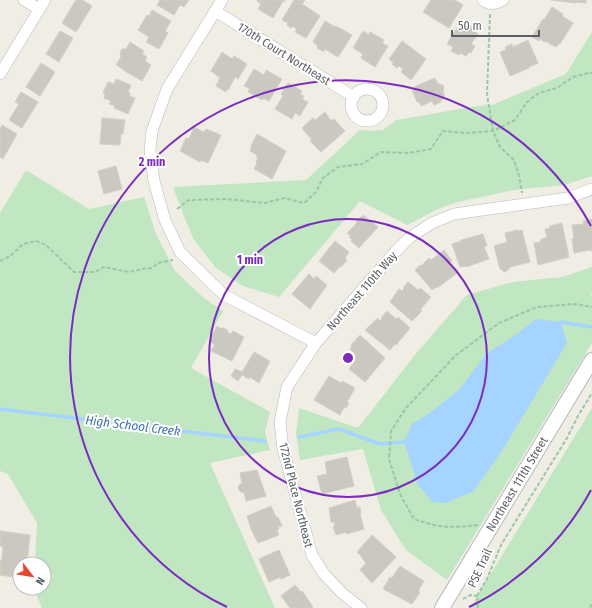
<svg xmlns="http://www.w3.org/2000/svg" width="592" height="608" font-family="'Fira Sans Condensed',sans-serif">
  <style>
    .green { fill: #c1e6c2 }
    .water { fill: #a4d4ff }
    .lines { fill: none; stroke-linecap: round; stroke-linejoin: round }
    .stream { stroke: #a4d4ff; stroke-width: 3.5 }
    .building { fill: #cac8c1; stroke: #d3cfc3 }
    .minor-casing { stroke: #b7babe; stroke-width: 12 }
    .tertiary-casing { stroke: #b7babe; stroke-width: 16 }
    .path { stroke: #9ac7a9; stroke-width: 2; stroke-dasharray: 4 2; stroke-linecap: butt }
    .minor { stroke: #fff; stroke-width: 11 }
    .tertiary { stroke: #fff; stroke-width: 14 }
    .ring { fill: none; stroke: #7b2cbf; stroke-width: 2 }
    .labels { text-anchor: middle; stroke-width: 4; stroke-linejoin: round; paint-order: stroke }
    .street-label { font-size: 12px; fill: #5c6065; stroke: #fff }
    .water-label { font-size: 13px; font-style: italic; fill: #4173b1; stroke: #fff }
    .centre { fill: #7b2cbf; stroke: #fff; stroke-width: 2 }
    .ring-label { font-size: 12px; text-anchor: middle; font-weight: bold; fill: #7b2cbf; stroke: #fff; stroke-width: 4; stroke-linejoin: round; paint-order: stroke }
  </style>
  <rect width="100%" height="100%" fill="#efede4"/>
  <path class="green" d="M592 32V176L564 185 514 190 458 202 438 209 407 225 360 201 279 297 243 286 216 268 194 240 185 219 173 187 306 180 360 130 370 131 383 130 396 120 478 106 492 105 566 74Z
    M26 170 89 209 144 197 156 234 175 271 204 298 223 311 191 368 270 412 265 432 270 450 210 463 275 608H42L34 589 44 588V564H35L37 523 8 474 0 471V213Z
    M592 267V293L591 295 592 297V343L447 580 406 550 381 510 363 449 300 460 296 433 299 408 358 428 414 356 467 295 513 282 562 277Z
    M592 408V608H470Z"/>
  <path class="water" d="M536 319 561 322 567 343 505 446 474 491 446 503 433 502 418 485 404 442 412 424 430 413 460 389 486 354 516 335Z"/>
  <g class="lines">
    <path class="stream" d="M561 322 592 327
      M0 409 265 441
      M299 437 339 429 380 444 404 442"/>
  </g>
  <path class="building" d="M76 0H82L92 6 76 32 62 23Z
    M160 0H189L184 7 180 5 174 15 157 5Z
    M257 0H285L284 2 283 1 273 18 258 9 261 4 257 1Z
    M294 0H305L302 4 320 16 306 38 295 32 297 29 292 26 291 28 287 25 288 23 282 20Z
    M431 0H448L450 1V0H455L463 5 449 28 423 12Z
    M551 0H586V3L576 2V3Z
    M552 7 563 14 562 16 573 23 560 44 559 43 556 47 545 41V42L540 39 539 41 532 37 543 19 544 20Z
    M152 10 171 21 165 31 168 33 159 49 146 42 149 37 138 30 147 15 149 16Z
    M325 21 335 27 336 26 352 35 338 57 325 49 324 52 317 48 318 46 313 42Z
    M461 21 475 29 474 31 478 34 471 44 475 46 471 53 469 52 466 56 460 53 459 55 451 51 453 47 447 44Z
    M60 31 73 38 59 62 46 54Z
    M363 31 369 35 370 32 384 40 382 43 388 46 375 67 361 58 363 54 353 48Z
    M528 40 538 63 529 67V68L510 76 500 52 506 50 505 47 512 44 513 47Z
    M402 41 426 59 411 80 401 72 403 69 399 66 397 68 392 64 394 63 389 59Z
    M130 42 144 51 142 54 147 57 145 61 151 65 142 81 123 70V69L116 65 121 57 120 53 122 49H126Z
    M222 52 232 59 234 56 247 64 238 79 235 77 228 90 227 89 226 92 216 86 220 78 211 71Z
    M41 63 55 72 40 96 26 87Z
    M254 69 264 75 266 70 282 79 269 101 263 98 262 100 248 92 250 89 244 86Z
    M435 78 438 84 443 85 444 88 443 91 445 98 441 100V102L434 105 432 101 421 106 419 102H417L412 90 415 89 414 87Z
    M116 79 131 85 128 92 130 93 129 96 135 98 128 114 114 108 115 106 109 104 111 101 104 98 105 94 103 93 108 82 114 84Z
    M288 83 302 91 300 94 304 96 302 99 308 102 300 116 295 113 292 119 275 109 283 96 281 94Z
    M21 92 38 102 22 128 9 120 19 104 15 102Z
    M325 112 331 121 334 119 345 131 321 152 310 141 312 140 302 128 313 118 315 120Z
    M102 118 125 120 123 134H121L120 145 100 144Z
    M2 125 17 134 3 159 0 157V129Z
    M194 127 204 132 206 129 221 135 208 163 201 160 200 162 180 151 186 138 189 139Z
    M257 134 286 151 272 179 254 169 257 163 256 162 258 158 256 157 257 155 250 151 252 146H251Z
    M116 166 122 189 104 194 98 171Z
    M363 215 378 227 359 248 351 241 352 240 349 237 351 236 347 233 357 223 356 222Z
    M592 219V251H591L590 250 574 253 572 239 574 238 572 225 584 224 583 221Z
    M562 223 569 257 538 265 534 243 541 242 540 240 547 237 545 229 550 228V226Z
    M517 230V231L522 230 530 262 510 267 508 270 504 272 501 269H500L494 246 507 242 505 233Z
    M483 234 487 246 484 247 489 259 466 267V266L460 267 452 244 461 241V240Z
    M335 241 349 252 345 258 347 260 341 267 340 266 334 273 319 261Z
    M444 250 452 261 449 263 457 273 437 288 436 287 432 290 415 270 420 265 421 266 429 258 431 260Z
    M309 274 314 279 316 276 327 285 310 309 292 294Z
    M408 282 418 290 420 288 431 297 420 310 422 311 412 321 390 302 399 289 402 291 404 289 403 288Z
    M387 311 396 319 398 317 410 328 396 345 395 344 390 350 365 330 378 318 380 321 382 319 381 318Z
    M217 326 222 329 223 328 228 330 227 332 231 334 233 331 244 337 232 361 211 351 215 345 209 341Z
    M360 335 385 358 365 382 349 369 354 362 353 361 356 355 350 349 352 346 351 345Z
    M254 352 270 361 259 383 250 377 249 379 242 375 238 381 231 376 235 369 242 372Z
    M329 376 341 383 342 381 355 388 347 402 349 403 346 408 344 407 340 415 314 400Z
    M347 457 354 486 322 494 317 476 327 474 325 462Z
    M257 470 266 496 246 501 244 492 242 493 239 490 238 487 240 484H242L240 473Z
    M355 500 357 508 360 507 361 513 360 514 364 529 347 534 346 532 336 535 333 526H335L334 522H331L329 508Z
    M271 506 276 517H278L282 526 278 527 279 529 277 530 279 535 258 543 251 529 247 516Z
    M0 531 30 535 27 564H20V578L0 575V560H2L3 547 0 546Z
    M372 535 396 557 372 583 360 570 366 563 362 558V557L357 552Z
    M279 550 290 575 281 579 280 577 269 582 259 559Z
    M400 566 424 581 418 591 420 592 412 604 383 589 390 577 392 578Z
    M295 585 301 592 302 591 313 607 312 608H290L281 596Z"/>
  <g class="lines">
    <g class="minor-casing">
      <path id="minor" d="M24 0 39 9
        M222 0 167 89 152 131 150 150 154 181 165 220 180 252 224 295 316 343
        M483 0C489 5 496 4 503 0
        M215 11 354 97
        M0 74 45 0
        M351 105a16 16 0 1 1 32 0a16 16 0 1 1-32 0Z
        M361 608 342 593 324 574 312 555 283 449 280 422 287 387 316 343 395 252 409 238 432 223 454 214 568 198 592 189"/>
    </g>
    <g class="tertiary-casing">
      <path id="tertiary" d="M442 608 592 360"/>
    </g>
    <path class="path" d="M490 14 487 94 493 131 500 147 514 160 519 176 522 193
      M177 209 189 200 226 199 265 203 284 198 304 203 316 192 323 178 338 167 362 164 381 152 408 153 431 149 443 131 465 133 493 131 515 120 527 102 539 93 557 88 573 77 588 73H592
      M0 261 10 256 23 244 36 241 46 245 74 272H95L104 267 129 272 142 269 152 268 158 263 173 260
      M478 525C451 528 439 528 414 519L400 494 389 459 391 431 406 408 455 356 499 323 537 307 575 304 592 307
      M463 599 470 595 477 596
      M478 608 477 596 487 579 501 545 567 438 578 416 592 393
      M590 608 592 604"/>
    <use href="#minor" class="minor"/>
    <use href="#tertiary" class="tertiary"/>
  </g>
  <g class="ring">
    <circle cx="348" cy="358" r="139"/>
    <path d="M591 490A277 277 0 0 1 469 607M227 607A277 277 0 1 1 591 226"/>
  </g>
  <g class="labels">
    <g class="street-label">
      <text transform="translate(284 54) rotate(32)" y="4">170th Court Northeast</text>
      <text transform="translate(362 291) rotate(-49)" y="4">Northeast 110th Way</text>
      <text transform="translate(517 484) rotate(-59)" y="4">Northeast 111th Street</text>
      <text transform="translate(296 495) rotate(76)" y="4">172nd Place Northeast</text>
      <text transform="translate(480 568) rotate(-65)" y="4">PSE Trail</text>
    </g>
    <g class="water-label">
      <text transform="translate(133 425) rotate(7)" y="5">High School Creek</text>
    </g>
  </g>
  <circle cx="348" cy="358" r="6" class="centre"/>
  <g class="ring-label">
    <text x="152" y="166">2 min</text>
    <text x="250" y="264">1 min</text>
  </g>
  <g transform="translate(32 576) rotate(121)"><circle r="19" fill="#ffffff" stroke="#bebfc1"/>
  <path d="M0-3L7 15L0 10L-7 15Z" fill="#e84630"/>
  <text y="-6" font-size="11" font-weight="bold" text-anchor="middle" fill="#5c6065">N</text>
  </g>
  <path d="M452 30v6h87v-6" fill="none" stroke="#5c6065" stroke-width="2"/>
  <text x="458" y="30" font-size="12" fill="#5c6065" stroke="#ffffff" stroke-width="3" paint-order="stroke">50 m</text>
</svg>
